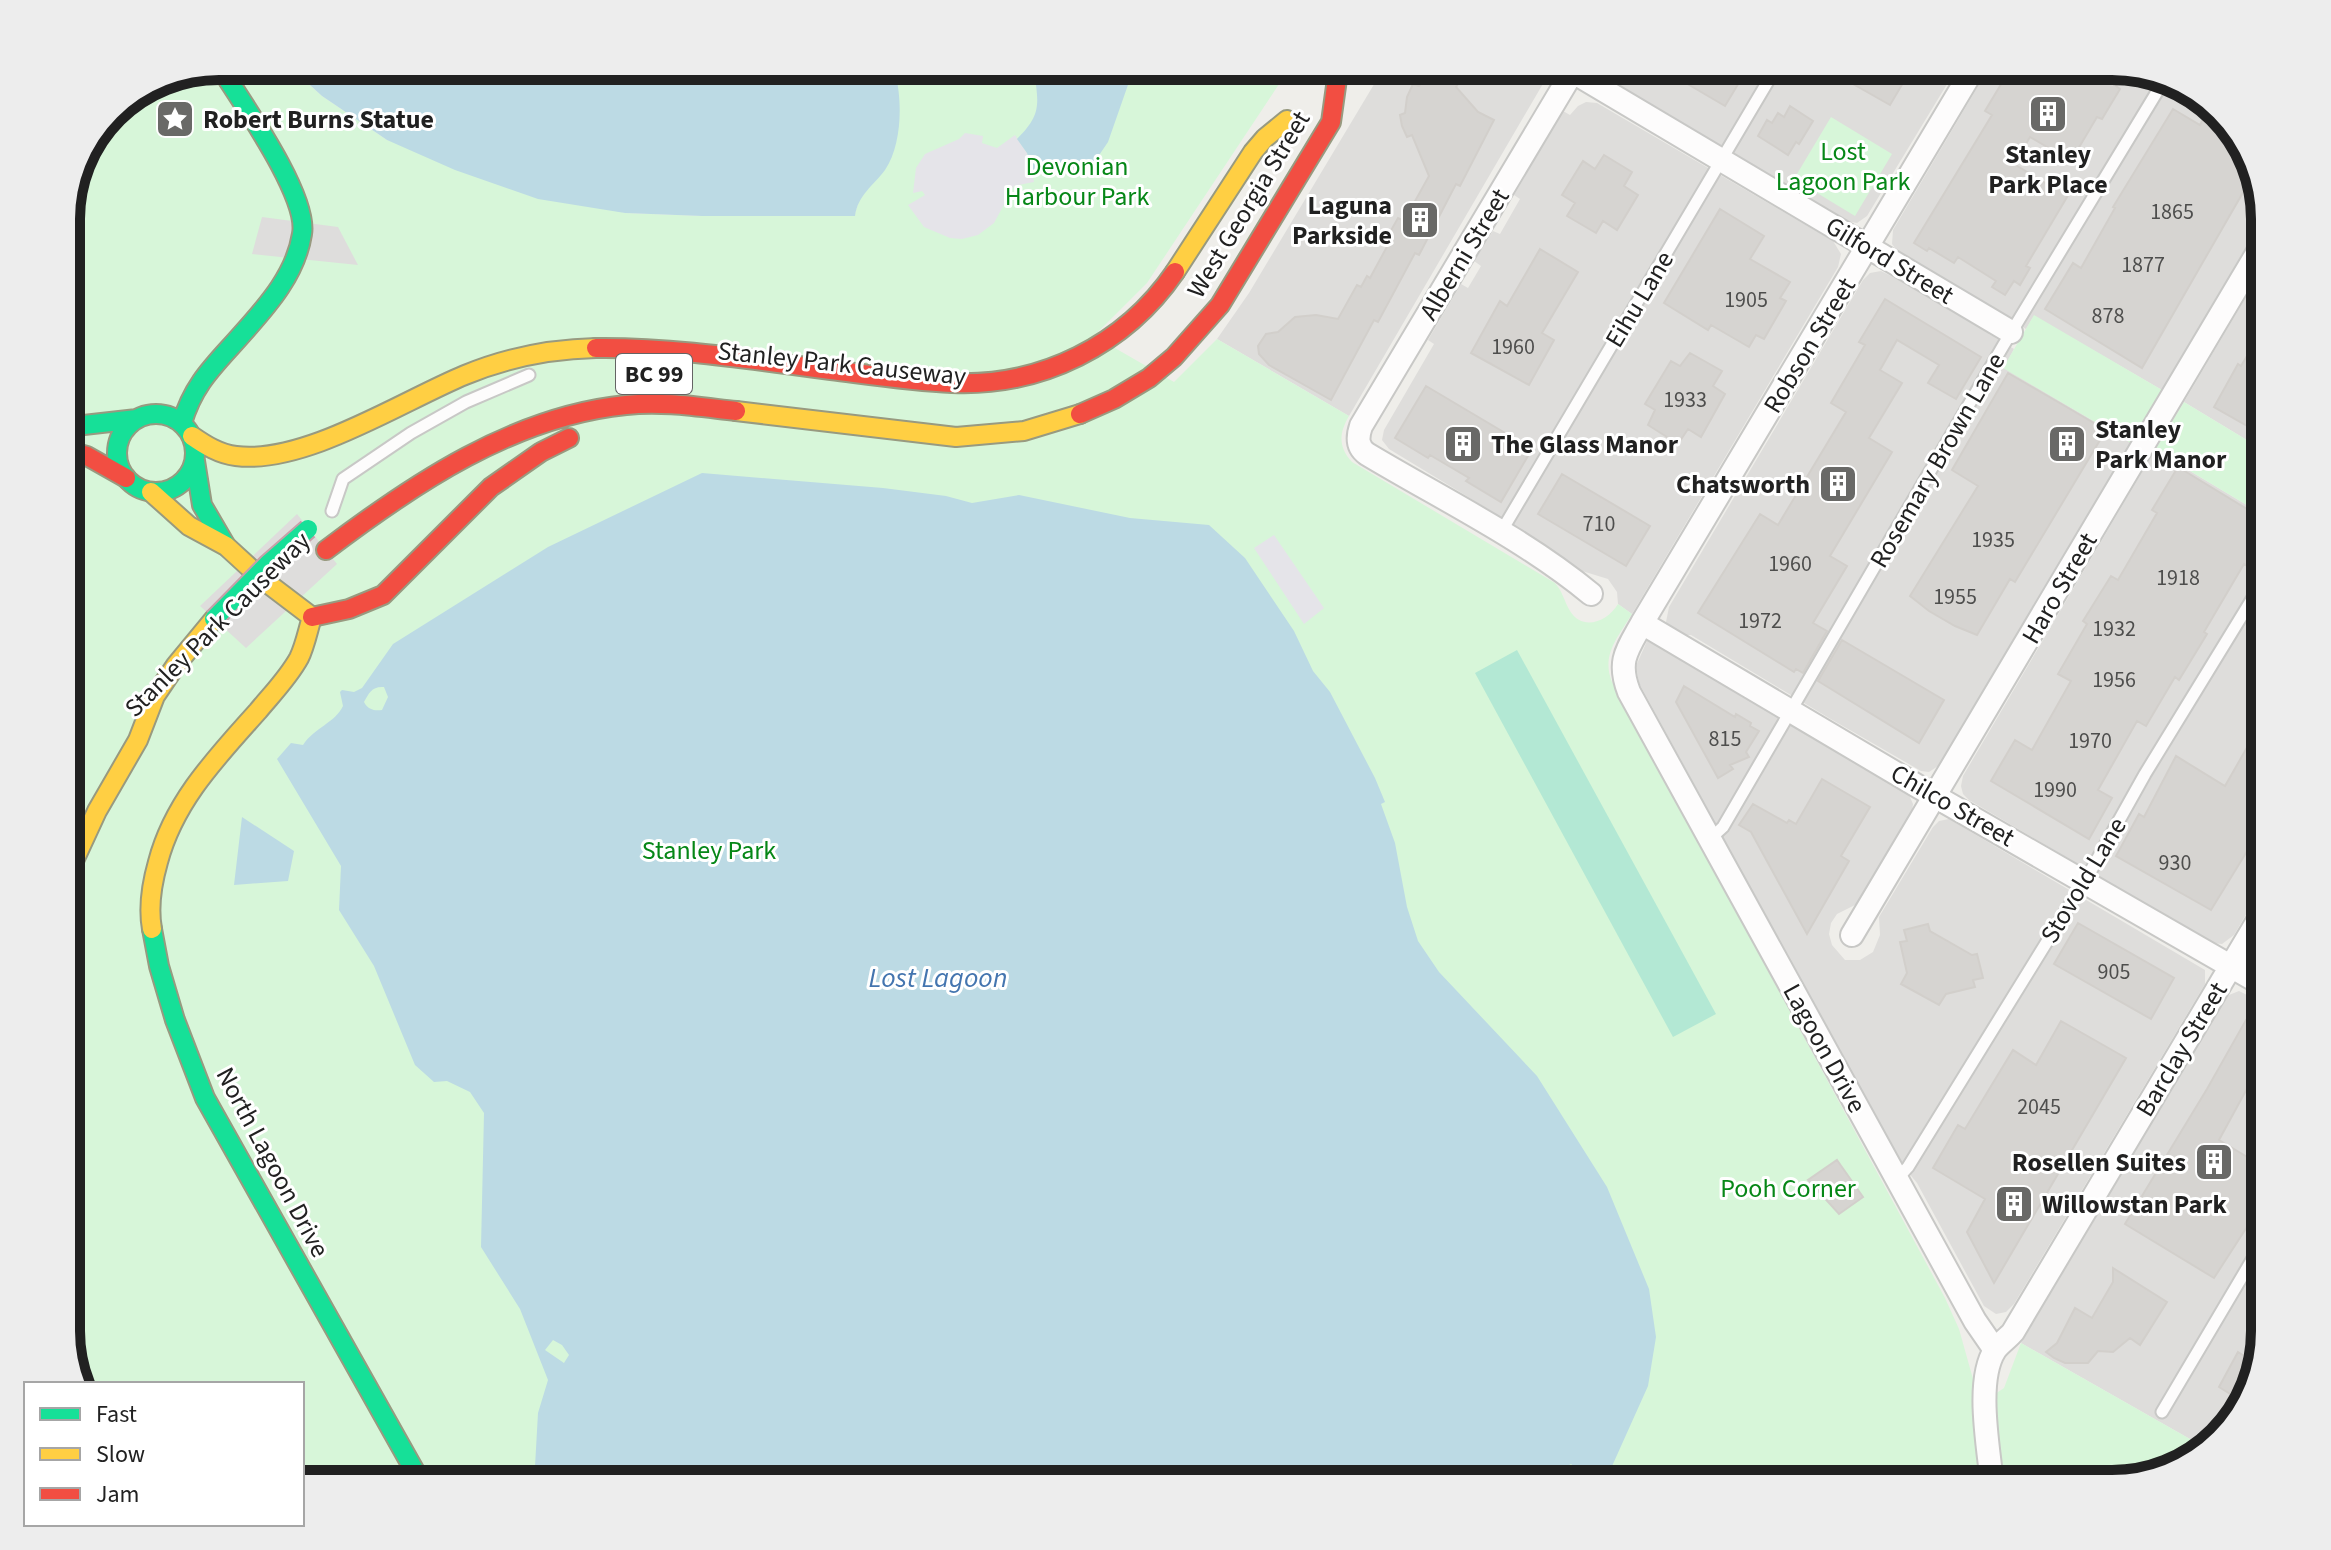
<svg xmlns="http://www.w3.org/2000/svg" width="2331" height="1550" font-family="'Source Sans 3',sans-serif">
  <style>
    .residential { fill: #dedddb }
    .park { fill: #d7f6d9 }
    .pitch { fill: #b3e8d4 }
    .plaza { fill: #e5e4e9 }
    .water { fill: #bcdae4; fill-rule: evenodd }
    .pier { fill: #dedddc }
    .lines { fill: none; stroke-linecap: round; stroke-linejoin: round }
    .stream { stroke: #bcdae4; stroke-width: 6 }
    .building { fill: #d6d4d1; stroke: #d2cfcb; stroke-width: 2 }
    .lane-casing { stroke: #c8c8c6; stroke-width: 15 }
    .street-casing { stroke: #c8c8c6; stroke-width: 26 }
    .fast-casing { stroke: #989a80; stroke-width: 22 }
    .slow-casing { stroke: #989a80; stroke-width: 22 }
    .jam-casing { stroke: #989a80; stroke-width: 22 }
    .lane { stroke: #fdfcfc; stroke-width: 11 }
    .street { stroke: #fdfcfc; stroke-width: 22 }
    .fast { stroke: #16e098; stroke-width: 18 }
    .slow { stroke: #ffcf43; stroke-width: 18 }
    .jam { stroke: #f24e42; stroke-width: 18 }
    .fast-bridge-casing { stroke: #c6a0a9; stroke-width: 22; stroke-linecap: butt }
    .fast-bridge { stroke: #16e098; stroke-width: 18 }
    .labels { text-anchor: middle; stroke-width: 6; stroke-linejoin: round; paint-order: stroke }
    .number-label { font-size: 22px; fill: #4e4e4d }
    .shield { fill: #fff; stroke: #646464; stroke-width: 2 }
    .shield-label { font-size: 24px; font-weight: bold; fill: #212121 }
    .poi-label { font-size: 26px; font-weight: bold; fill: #212121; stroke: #fff; text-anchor: start }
    .park-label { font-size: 26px; fill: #068717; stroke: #fff }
    .street-label { font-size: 26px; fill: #212121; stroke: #fff }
    .water-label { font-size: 28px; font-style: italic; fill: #4475af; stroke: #fff }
    .rim { fill: none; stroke: #212121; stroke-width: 10 }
  </style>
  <rect width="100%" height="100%" fill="#efeeea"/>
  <path class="residential" d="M1385 66H1535L1542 73 1544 82 1349 416 1217 339 1249 293Z
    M1604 66H1958L1867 216 1857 223 1846 221 1831 212 1827 218 1742 159 1625 97 1628 91 1610 80Z
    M1990 66H2112L2197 92 2245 143 2264 217 2162 390 2034 316 2026 329 1899 253 1892 244 1893 230Z
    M1586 102 1597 103 1833 241 1841 254 1838 267 1632 614 1618 604 1617 592 1608 579 1582 571 1516 532 1493 512 1389 449 1382 440 1384 430 1434 344 1428 340 1461 284 1468 288 1481 266 1474 261 1493 231 1500 234 1520 199 1514 195 1563 111 1570 115 1578 106Z
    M2265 265V451L2184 402Z
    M1881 271 1899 280 1902 276 1991 329 1989 334 2014 349 2004 368 2131 443 1941 764 1929 772 1921 771 1829 718 1691 635H1680L1667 627 1666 622 1669 607 1863 280 1870 273Z
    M2155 450 2265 516V882L2234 935 2222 944 2212 943 1969 800 1963 794 1961 786 1963 776Z
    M1647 641 1655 642 1909 795 1913 804 1912 811 1857 904 1837 914 1831 923 1829 934 1832 945 1845 960H1860L1873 952 1880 935 1879 917 1933 827 1939 821 1949 819 2205 970V984L2014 1304 2006 1312 1996 1314 1984 1306 1917 1183 1899 1161 1639 683 1636 666Z
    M2265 932V976L2257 968 2253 955Z
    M2239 991 2265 1004V1331L2239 1416 2204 1447 2021 1343 2225 1000 2229 995Z"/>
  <path class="park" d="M219 66H289L322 96 387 140 625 213 702 216H854L860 198 887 166 896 74 893 66H1291L1147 283 1094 336 1174 382 1217 339 1349 416C1339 433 1338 447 1352 462L1555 583C1563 592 1564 601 1570 611 1583 632 1608 621 1618 604L1632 614C1618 637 1601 655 1612 682L1945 1298 1959 1329 1980 1404 2004 1388 2021 1343 2204 1447 2180 1468 2112 1484H302V1384H79L66 1341V209L111 110 161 77Z
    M1831 117 1892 154 1855 216 1794 179Z
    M2034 315 2162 390 2131 443 2003 368Z
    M2184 402 2265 451V516L2155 450Z"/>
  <path class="pitch" d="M1517 650 1716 1014 1673 1037 1475 673Z"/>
  <path class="plaza" d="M965 133 983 136 982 143 997 148 1015 135 1027 153 1034 182 1014 186 994 223 978 235 962 239 950 238 924 227 908 205 925 195 922 191 913 193 916 168 925 154 959 139Z
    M1274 535 1324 608 1304 624 1254 548Z"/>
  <path class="water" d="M289 66H893C903 94 903 144 885 170 873 186 858 195 855 216H702L625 213 538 199 455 170 387 140 322 96Z
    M1030 66H1185L1149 82H1129L1108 142 1087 173 1059 162 1035 174 1027 153 1017 139C1043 113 1038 103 1034 69Z
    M702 473 883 488 946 496 972 503 1019 495 1130 518 1209 525 1245 558 1294 631 1313 671 1330 692 1375 778 1385 802 1381 804 1395 843 1407 907 1418 941 1439 972 1537 1076 1607 1187 1649 1289 1656 1337 1648 1386 1604 1484H1574L1576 1468 1571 1464 1561 1469 1555 1484H534L538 1413 548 1380 520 1309 481 1247 484 1113 470 1092 447 1081 434 1082 415 1065 374 966 339 910 341 866 277 759 291 743 303 745C315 727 335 723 343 706L340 692 342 690 354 692 362 688 393 644 548 547ZM384 687 388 697 382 710C375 711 368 710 364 702 369 693 372 686 384 687ZM553 1340 562 1345 569 1355 564 1363 545 1350Z
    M242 817 294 851 288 881 234 885Z"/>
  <path class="pier" d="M262 217 338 227 358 265 252 254Z
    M297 514 337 564 246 648 200 606Z"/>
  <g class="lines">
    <path class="stream" d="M896 74 908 66"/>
  </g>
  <path class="building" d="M1433 66H1469L1456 87 1478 112 1494 120 1460 186 1456 184 1419 255 1415 253 1378 322 1374 320 1331 400 1269 365 1259 354 1258 346 1266 334 1278 332 1295 317 1316 315 1338 319 1357 285 1361 287 1367 276 1370 278 1389 243 1385 241 1398 218 1404 221 1429 176 1412 135 1407 137 1402 126 1400 115 1405 113 1407 97 1413 84 1419 86Z
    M1657 66H1749L1725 106Z
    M1847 66H1913L1890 105 1841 77Z
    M2012 66H2112L2125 70 2116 86 2120 89 2102 119 2097 117 2071 161 2030 137 2014 164 2047 184 2050 180 2070 192 2026 266 2030 268 2020 285 2014 281 2005 295 1992 287 1996 281 1958 257 1954 263 1929 248 1927 251 1914 243 1992 115 1985 111Z
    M1790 106 1813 121 1799 144 1796 142 1788 155 1758 136 1767 120 1772 123 1778 113 1784 117Z
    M2210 106 2245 143 2253 175 2142 368 2045 309 2073 263 2081 268 2115 208 2113 207 2173 109 2200 125Z
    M1604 155 1632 172 1624 186 1638 195 1617 230 1603 221 1596 233 1567 216 1575 203 1562 195 1583 161 1595 169Z
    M1720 209 1764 236 1750 259 1790 282 1780 298 1786 301 1764 339 1756 335 1749 347 1711 325 1708 330 1664 303Z
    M1540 249 1578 272 1542 333 1554 340 1529 385 1471 353 1500 301 1507 306Z
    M1885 299 1981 357 1956 399 1928 383 1939 365 1897 340 1880 370 1902 383 1869 438 1892 452 1830 556 1847 566 1813 623 1827 631 1803 673 1796 669 1794 672 1698 613 1760 514 1778 525 1846 412 1831 403 1865 345 1859 342Z
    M2265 326V436L2214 407 2238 364 2241 366Z
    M1690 353 1722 371 1713 386 1725 394 1701 437 1688 429 1678 444 1648 425 1655 410 1645 404 1671 361 1680 366Z
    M2008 373 2106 430 2015 582 2010 579 1977 635 1955 626 1929 611 1910 596 1978 486 1952 470Z
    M1426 386 1532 449 1501 502 1466 481 1469 478 1430 455 1428 458 1395 438Z
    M2178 467 2265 520V542L2250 568 2244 564 2204 632 2207 634 2179 680 2175 677 2146 726 2137 721 2098 790 2112 798 2089 839 1991 781 2015 740 2032 750 2071 681 2058 674 2087 624 2083 621 2111 576 2118 580 2157 513 2152 510Z
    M1562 474 1650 526 1626 566 1538 514Z
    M1842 640 1944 700 1919 743 1818 681Z
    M1684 686 1735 717 1736 714 1751 723 1750 726 1759 731 1746 752 1749 757 1730 765 1733 769 1718 778 1676 702Z
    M2265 716V822L2211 910 2116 856 2139 814 2144 817 2176 756 2225 786Z
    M1822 779 1870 807 1841 856 1849 861 1807 934 1751 832 1739 825 1753 804 1787 823 1789 820 1796 824Z
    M2078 923 2174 978 2151 1019 2054 964Z
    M1928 924 1930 931 1972 955 1977 954 1983 978 1973 980 1975 987 1946 994 1939 1005 1901 984 1907 973 1900 942 1907 941 1904 930Z
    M2246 1020 2265 1031V1095L2249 1085 2219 1140 2249 1158 2265 1130V1199L2214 1278 2125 1224 2207 1089Z
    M2061 1021 2126 1058 1994 1283 1967 1232 1985 1199 1933 1168 1958 1125 1965 1129 2013 1050 2036 1065Z
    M1837 1160 1863 1197 1839 1214 1808 1180Z
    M2113 1268 2167 1302 2140 1345 2130 1338 2113 1352 2098 1351 2088 1363H2065L2054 1358 2046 1352 2057 1343 2075 1308 2092 1318 2113 1282Z
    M2238 1352 2255 1363 2243 1402 2219 1387Z"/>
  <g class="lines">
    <g class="lane-casing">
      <path id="lane" d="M332 511 343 479 411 433 466 402 529 375
        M1501 532 1777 66
        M1711 838 1723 827 2003 346 2163 82
        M1897 1179 1908 1167 2093 867 2145 774 2265 578
        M2162 1412 2265 1238"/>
    </g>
    <g class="street-casing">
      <path id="street" d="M1563 66 2011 332
        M1576 66 1361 426C1357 438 1357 447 1367 454 1442 499 1523 538 1591 594
        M1975 66 1642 623C1627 650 1617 661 1629 692L1975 1321 1995 1350
        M1642 623 1919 787 2265 986
        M1852 935 2265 240
        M1992 1484C1989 1449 1975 1381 1995 1350 1999 1344 2008 1338 2013 1332L2265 909"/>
    </g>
    <g class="fast-casing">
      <path id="fast" d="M117 453a39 39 0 1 1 78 0a39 39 0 1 1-78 0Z
        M182 423C194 382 216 364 243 333 269 304 296 273 302 234 309 196 241 101 219 66
        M66 427 137 419
        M195 461 202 505 226 546
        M152 929 159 966 175 1020 205 1098 422 1484"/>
    </g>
    <g class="slow-casing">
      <path id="slow" d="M1175 272 1253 152 1265 138 1287 120
        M736 411 956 437 1024 431 1080 414
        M192 436C205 445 219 454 236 456 304 465 402 401 465 375 506 358 552 349 596 348
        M151 492 189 526 226 546 262 579 312 617C308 630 305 646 299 658 288 678 272 694 258 711 217 757 174 801 158 862 152 883 148 907 152 929
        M66 878 97 811 138 740 155 696 176 665 214 619"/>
    </g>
    <g class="jam-casing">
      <path id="jam" d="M596 348C675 347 753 360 831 370 871 375 911 381 952 383 1041 387 1125 345 1175 272
        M1080 414 1114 399 1149 378 1174 357 1220 305 1331 122 1337 79 1345 66
        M66 450 87 456 126 478
        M326 550C413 484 514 416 626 405 663 401 699 407 736 411
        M312 617 349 609 383 595 491 487 541 452 569 438"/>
    </g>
    <use href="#lane" class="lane"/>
    <use href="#street" class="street"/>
    <use href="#fast" class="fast"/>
    <use href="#slow" class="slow"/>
    <use href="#jam" class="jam"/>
    <g class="fast-bridge-casing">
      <path id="fast-bridge" d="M214 619 268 564 308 529"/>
    </g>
    <use href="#fast-bridge" class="fast-bridge"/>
  </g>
  <defs>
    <g id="building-square" transform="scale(2)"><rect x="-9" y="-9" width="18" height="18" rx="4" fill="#696967" stroke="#fff"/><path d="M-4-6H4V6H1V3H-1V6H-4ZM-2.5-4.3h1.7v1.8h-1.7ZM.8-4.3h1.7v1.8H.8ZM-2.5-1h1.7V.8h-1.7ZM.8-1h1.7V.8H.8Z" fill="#fff"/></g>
    <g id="sight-square" transform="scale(2)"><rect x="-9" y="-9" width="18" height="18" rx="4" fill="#696967" stroke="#fff"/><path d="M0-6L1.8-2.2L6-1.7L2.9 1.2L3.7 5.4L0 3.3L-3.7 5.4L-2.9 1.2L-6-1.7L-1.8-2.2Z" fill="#fff"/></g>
  </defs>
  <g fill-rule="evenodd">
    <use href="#building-square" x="2048" y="114"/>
    <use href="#sight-square" x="175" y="119"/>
    <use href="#building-square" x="1420" y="220"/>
    <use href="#building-square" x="1463" y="444"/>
    <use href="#building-square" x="2067" y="444"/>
    <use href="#building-square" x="1838" y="484"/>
    <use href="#building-square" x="2214" y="1162"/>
    <use href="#building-square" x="2014" y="1204"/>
  </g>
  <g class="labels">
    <g class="number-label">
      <text x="2172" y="219">1865</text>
      <text x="2143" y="272">1877</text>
      <text x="1746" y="307">1905</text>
      <text x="2108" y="323">878</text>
      <text x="1513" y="354">1960</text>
      <text x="1685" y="407">1933</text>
      <text x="1599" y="531">710</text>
      <text x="1993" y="547">1935</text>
      <text x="1790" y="571">1960</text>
      <text x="2178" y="585">1918</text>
      <text x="1955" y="604">1955</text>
      <text x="1760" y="628">1972</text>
      <text x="2114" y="636">1932</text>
      <text x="2114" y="687">1956</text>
      <text x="1725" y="746">815</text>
      <text x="2090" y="748">1970</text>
      <text x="2055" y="797">1990</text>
      <text x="2175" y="870">930</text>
      <text x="2114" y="979">905</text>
      <text x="2039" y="1114">2045</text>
    </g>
    <rect class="shield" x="616" y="354" width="76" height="40" rx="6"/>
    <g class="shield-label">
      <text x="654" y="382">BC 99</text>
    </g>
    <g class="poi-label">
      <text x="203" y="128">Robert Burns Statue</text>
      <text x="2048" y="163" text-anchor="middle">Stanley<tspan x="2048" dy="30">Park Place</tspan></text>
      <text x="1392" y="214" text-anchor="end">Laguna<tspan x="1392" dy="30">Parkside</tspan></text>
      <text x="2095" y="438">Stanley<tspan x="2095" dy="30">Park Manor</tspan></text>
      <text x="1491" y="453">The Glass Manor</text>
      <text x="1810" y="493" text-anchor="end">Chatsworth</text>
      <text x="2186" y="1171" text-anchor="end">Rosellen Suites</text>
      <text x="2042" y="1213">Willowstan Park</text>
    </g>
    <g class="park-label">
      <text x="1843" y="160">Lost<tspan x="1843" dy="30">Lagoon Park</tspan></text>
      <text x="1077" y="175">Devonian<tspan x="1077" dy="30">Harbour Park</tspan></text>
      <text x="709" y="859">Stanley Park</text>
      <text x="1788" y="1197">Pooh Corner</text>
    </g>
    <g class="street-label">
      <text transform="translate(1248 204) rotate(-59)" y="9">West Georgia Street</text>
      <text transform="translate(1464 254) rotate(-59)" y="9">Alberni Street</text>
      <text transform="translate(1890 260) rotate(31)" y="9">Gilford Street</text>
      <text transform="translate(1639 299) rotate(-59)" y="9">Eihu Lane</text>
      <text transform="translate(1809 345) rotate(-59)" y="9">Robson Street</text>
      <text transform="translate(842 363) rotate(6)" y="9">Stanley Park Causeway</text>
      <text transform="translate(1937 460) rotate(-60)" y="9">Rosemary Brown Lane</text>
      <text transform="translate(2059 588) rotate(-60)" y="9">Haro Street</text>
      <text transform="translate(217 624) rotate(-45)" y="9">Stanley Park Causeway</text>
      <text transform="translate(1953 805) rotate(30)" y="9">Chilco Street</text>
      <text transform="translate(2083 880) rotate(-59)" y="9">Stovold Lane</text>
      <text transform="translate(1825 1048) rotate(61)" y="9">Lagoon Drive</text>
      <text transform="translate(2181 1049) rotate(-59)" y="9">Barclay Street</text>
      <text transform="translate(273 1162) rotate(62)" y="9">North Lagoon Drive</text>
    </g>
    <g class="water-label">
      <text x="938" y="987">Lost Lagoon</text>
    </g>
  </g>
  <path d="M0 0H2331V1550H0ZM219 80H2112A139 139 0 0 1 2251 219V1331A139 139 0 0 1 2112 1470H219A139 139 0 0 1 80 1331V219A139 139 0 0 1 219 80Z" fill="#ededed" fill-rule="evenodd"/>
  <path class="rim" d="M219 80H2112A139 139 0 0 1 2251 219V1331A139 139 0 0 1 2112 1470H219A139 139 0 0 1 80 1331V219A139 139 0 0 1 219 80Z"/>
  <rect x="24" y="1382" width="280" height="144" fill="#ffffff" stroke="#a6a6a6" stroke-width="2"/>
  <rect x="40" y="1408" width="40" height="12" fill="#16e098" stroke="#a6a6a6" stroke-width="2"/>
  <text x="96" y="1422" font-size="24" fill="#212121">Fast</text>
  <rect x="40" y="1448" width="40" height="12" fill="#ffcf43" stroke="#a6a6a6" stroke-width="2"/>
  <text x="96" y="1462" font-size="24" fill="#212121">Slow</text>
  <rect x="40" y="1488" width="40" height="12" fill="#f24e42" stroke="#a6a6a6" stroke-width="2"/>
  <text x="96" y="1502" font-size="24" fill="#212121">Jam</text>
</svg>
